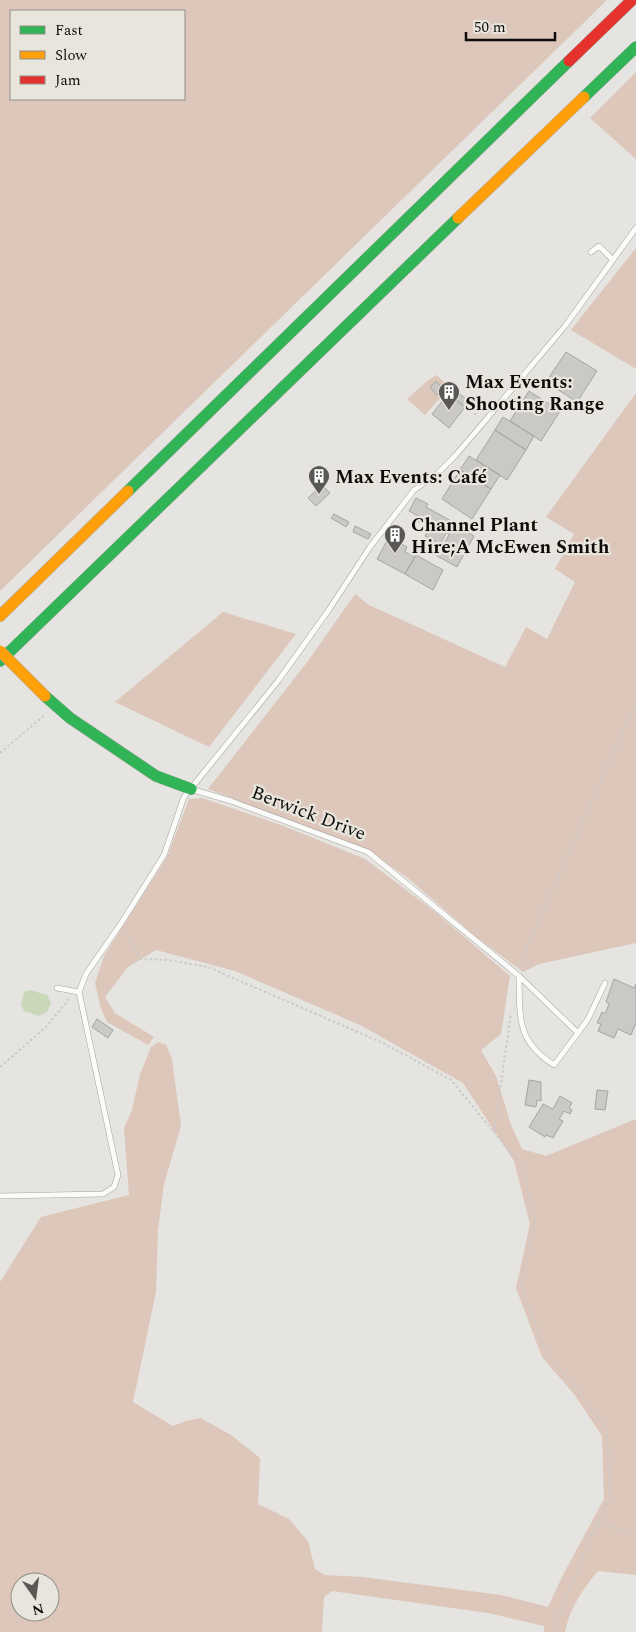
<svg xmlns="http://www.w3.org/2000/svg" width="636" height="1632" font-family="Spectral,serif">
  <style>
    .green { fill: #ddc6ba; fill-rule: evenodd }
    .water { fill: #cad8ba }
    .building { fill: #cac9c6; stroke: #a5a5a1 }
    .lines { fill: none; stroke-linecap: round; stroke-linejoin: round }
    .lane-casing { stroke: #a5a4a1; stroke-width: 6 }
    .fast-casing { stroke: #a5a4a1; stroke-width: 12 }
    .slow-casing { stroke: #a5a4a1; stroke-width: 12 }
    .jam-casing { stroke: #a5a4a1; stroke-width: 12 }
    .path { stroke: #cacac8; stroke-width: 2; stroke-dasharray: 2.5 2.5; stroke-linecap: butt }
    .lane { stroke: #fbfbfa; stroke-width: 5 }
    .fast { stroke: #30b455; stroke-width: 11 }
    .slow { stroke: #ff9f0a; stroke-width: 11 }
    .jam { stroke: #e5322d; stroke-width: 11 }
    .slow-bridge-casing { stroke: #a5a4a1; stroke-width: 12; stroke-linecap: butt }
    .slow-bridge { stroke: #ff9f0a; stroke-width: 11 }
    .labels { text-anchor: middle; stroke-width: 4.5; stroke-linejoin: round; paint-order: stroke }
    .poi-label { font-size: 19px; font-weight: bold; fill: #0d0c0a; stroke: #e8e5dd; text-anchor: start }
    .street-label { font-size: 19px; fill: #0d0c0a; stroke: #e8e5dd }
  </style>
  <rect width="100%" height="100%" fill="#e5e4e0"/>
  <path class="green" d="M0 0H607L0 591ZM11 11H184V99H11Z
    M636 72V159L590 118Z
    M636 248V369L571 330Z
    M436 375 450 387 425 415 407 399 426 382Z
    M636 393V943L539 964 523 972 475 936 409 879 371 852 208 789 308 661 355 594 369 605 505 667 526 627 547 639 575 582 555 569 574 534 546 517Z
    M223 612 296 634 209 747 115 702Z
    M202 798 281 825 365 859 434 911 510 976 501 1034 481 1050 496 1076 511 1125 522 1149 546 1156 636 1119V1575L598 1571C582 1590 570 1608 565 1632H544V1626L488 1613 332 1591 324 1597 322 1632H0V1282L41 1217 129 1195 124 1128 132 1110 140 1074 151 1047 158 1042 166 1045 172 1059 181 1126 164 1184 158 1230 156 1292 133 1402 173 1426 186 1421 201 1418 231 1435 260 1458 258 1504 289 1519 308 1541 315 1569 325 1575 362 1577 501 1595 548 1607 564 1573 604 1499 602 1436 574 1394 542 1357 516 1288 530 1224 514 1161 463 1083 360 1025 235 971 156 950 128 967 105 997 115 1013 154 1037 148 1045 107 1022 101 1009 95 983 104 956 167 857 189 799ZM20 1582H50V1612H20Z"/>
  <path class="water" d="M30 990 47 995 51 1003 47 1012 39 1016 24 1011 21 1005 24 992Z"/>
  <path class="building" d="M566 352 597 371 577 402 546 382Z
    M436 381 443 389 437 395 430 387Z
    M452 388 470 402 465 407 448 394Z
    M529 391 560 411 541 441 510 421Z
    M448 394 465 407 449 428 432 414Z
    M503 417 534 436 526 450 495 430Z
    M495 430 526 450 507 480 476 460Z
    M469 456 500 475 491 489 460 470Z
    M460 470 491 489 472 519 442 499Z
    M322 485 330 493 316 506 308 498Z
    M416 498 428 504 426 507 453 522 440 544 425 536 432 523 426 520 423 524 416 520 418 516 409 511Z
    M334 514 349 522 346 527 331 518Z
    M452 524 474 536 457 567 437 556 449 535 447 533Z
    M355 526 371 534 368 539 353 532Z
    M389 537 407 547 405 552 415 557 405 574 377 559Z
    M416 555 443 570 433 590 405 574Z
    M614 979 634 988 636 984V1023L631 1035 618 1029 614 1038 598 1031 601 1024 597 1023 602 1012 605 1014 609 1004 606 1002Z
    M97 1019 113 1030 108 1038 92 1027Z
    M529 1080 541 1082V1101L537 1100 536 1107 525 1105Z
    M597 1090 608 1091 605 1110 595 1109Z
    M560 1096 572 1103 569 1108 572 1110 570 1114 564 1111 559 1119 563 1121 553 1138 546 1135 545 1137 529 1127 543 1104 553 1109Z"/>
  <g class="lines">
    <g class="lane-casing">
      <path id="lane" d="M591 252 599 246 613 260
        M194 790 231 801 368 852 519 976 578 1033 554 1065C516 1041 520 1017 519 976
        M57 988 79 992
        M578 1033 588 1019 605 983
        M0 1196 103 1194 114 1187 118 1175 79 992 86 974 122 922 164 855 184 797 278 681 328 611 370 547 414 490 437 474 455 456 484 422 565 326 636 228"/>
    </g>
    <g class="fast-casing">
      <path id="fast" d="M584 97 636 47
        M128 491 569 61
        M0 661 458 218
        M45 696 70 718 156 776 191 789"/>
    </g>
    <g class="slow-casing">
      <path id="slow" d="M458 218 584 97
        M0 616 128 491"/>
    </g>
    <g class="jam-casing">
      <path id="jam" d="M569 61 632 0"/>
    </g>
    <path class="path" d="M467 406 477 416
      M0 753 46 714
      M124 933 128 936 141 959 167 960 208 967 385 1044 451 1080 522 1166 535 1221 521 1285 544 1349 607 1430 610 1498 597 1522 552 1632
      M519 966 636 701
      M0 1067 46 1027 69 999
      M494 1132 511 1013
      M598 1523 636 1536"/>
    <use href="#lane" class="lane"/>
    <use href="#fast" class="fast"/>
    <use href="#slow" class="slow"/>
    <use href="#jam" class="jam"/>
    <g class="slow-bridge-casing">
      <path id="slow-bridge" d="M0 651 45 696"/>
    </g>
    <use href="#slow-bridge" class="slow-bridge"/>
  </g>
  <defs>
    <g id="building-pin" transform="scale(1.125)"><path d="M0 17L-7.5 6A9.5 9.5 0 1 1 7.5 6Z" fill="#595855" stroke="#e8e5dd"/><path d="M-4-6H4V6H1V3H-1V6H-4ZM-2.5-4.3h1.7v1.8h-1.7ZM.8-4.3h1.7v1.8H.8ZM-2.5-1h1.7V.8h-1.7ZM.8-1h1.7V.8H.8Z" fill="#fff"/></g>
  </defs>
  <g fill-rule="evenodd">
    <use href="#building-pin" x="449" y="392"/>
    <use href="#building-pin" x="319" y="476"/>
    <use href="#building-pin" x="395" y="535"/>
  </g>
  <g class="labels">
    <g class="poi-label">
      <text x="465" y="388">Max Events:<tspan x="465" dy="22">Shooting Range</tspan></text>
      <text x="335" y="483">Max Events: Café</text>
      <text x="411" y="531">Channel Plant<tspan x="411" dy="22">Hire;A McEwen Smith</tspan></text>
    </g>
    <g class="street-label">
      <text transform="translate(309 812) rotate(21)" y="7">Berwick Drive</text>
    </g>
  </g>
  <rect x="10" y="10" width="175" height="90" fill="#e8e5dd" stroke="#908e89"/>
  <rect x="20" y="26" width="25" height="8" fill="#30b455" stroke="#908e89"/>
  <text x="55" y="35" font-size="15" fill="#0d0c0a">Fast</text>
  <rect x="20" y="51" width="25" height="8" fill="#ff9f0a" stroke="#908e89"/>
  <text x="55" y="60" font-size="15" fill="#0d0c0a">Slow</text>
  <rect x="20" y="76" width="25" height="8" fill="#e5322d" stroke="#908e89"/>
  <text x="55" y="85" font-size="15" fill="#0d0c0a">Jam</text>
  <g transform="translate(35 1597) rotate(166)"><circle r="24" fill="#e8e5dd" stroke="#908e89"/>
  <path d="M0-4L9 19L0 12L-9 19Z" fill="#595855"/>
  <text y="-8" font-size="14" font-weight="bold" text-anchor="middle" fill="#0d0c0a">N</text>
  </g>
  <path d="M466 32v8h89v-8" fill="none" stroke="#0d0c0a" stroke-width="2.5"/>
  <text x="474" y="32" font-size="15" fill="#0d0c0a" stroke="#e8e5dd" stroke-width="4" paint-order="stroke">50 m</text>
</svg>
